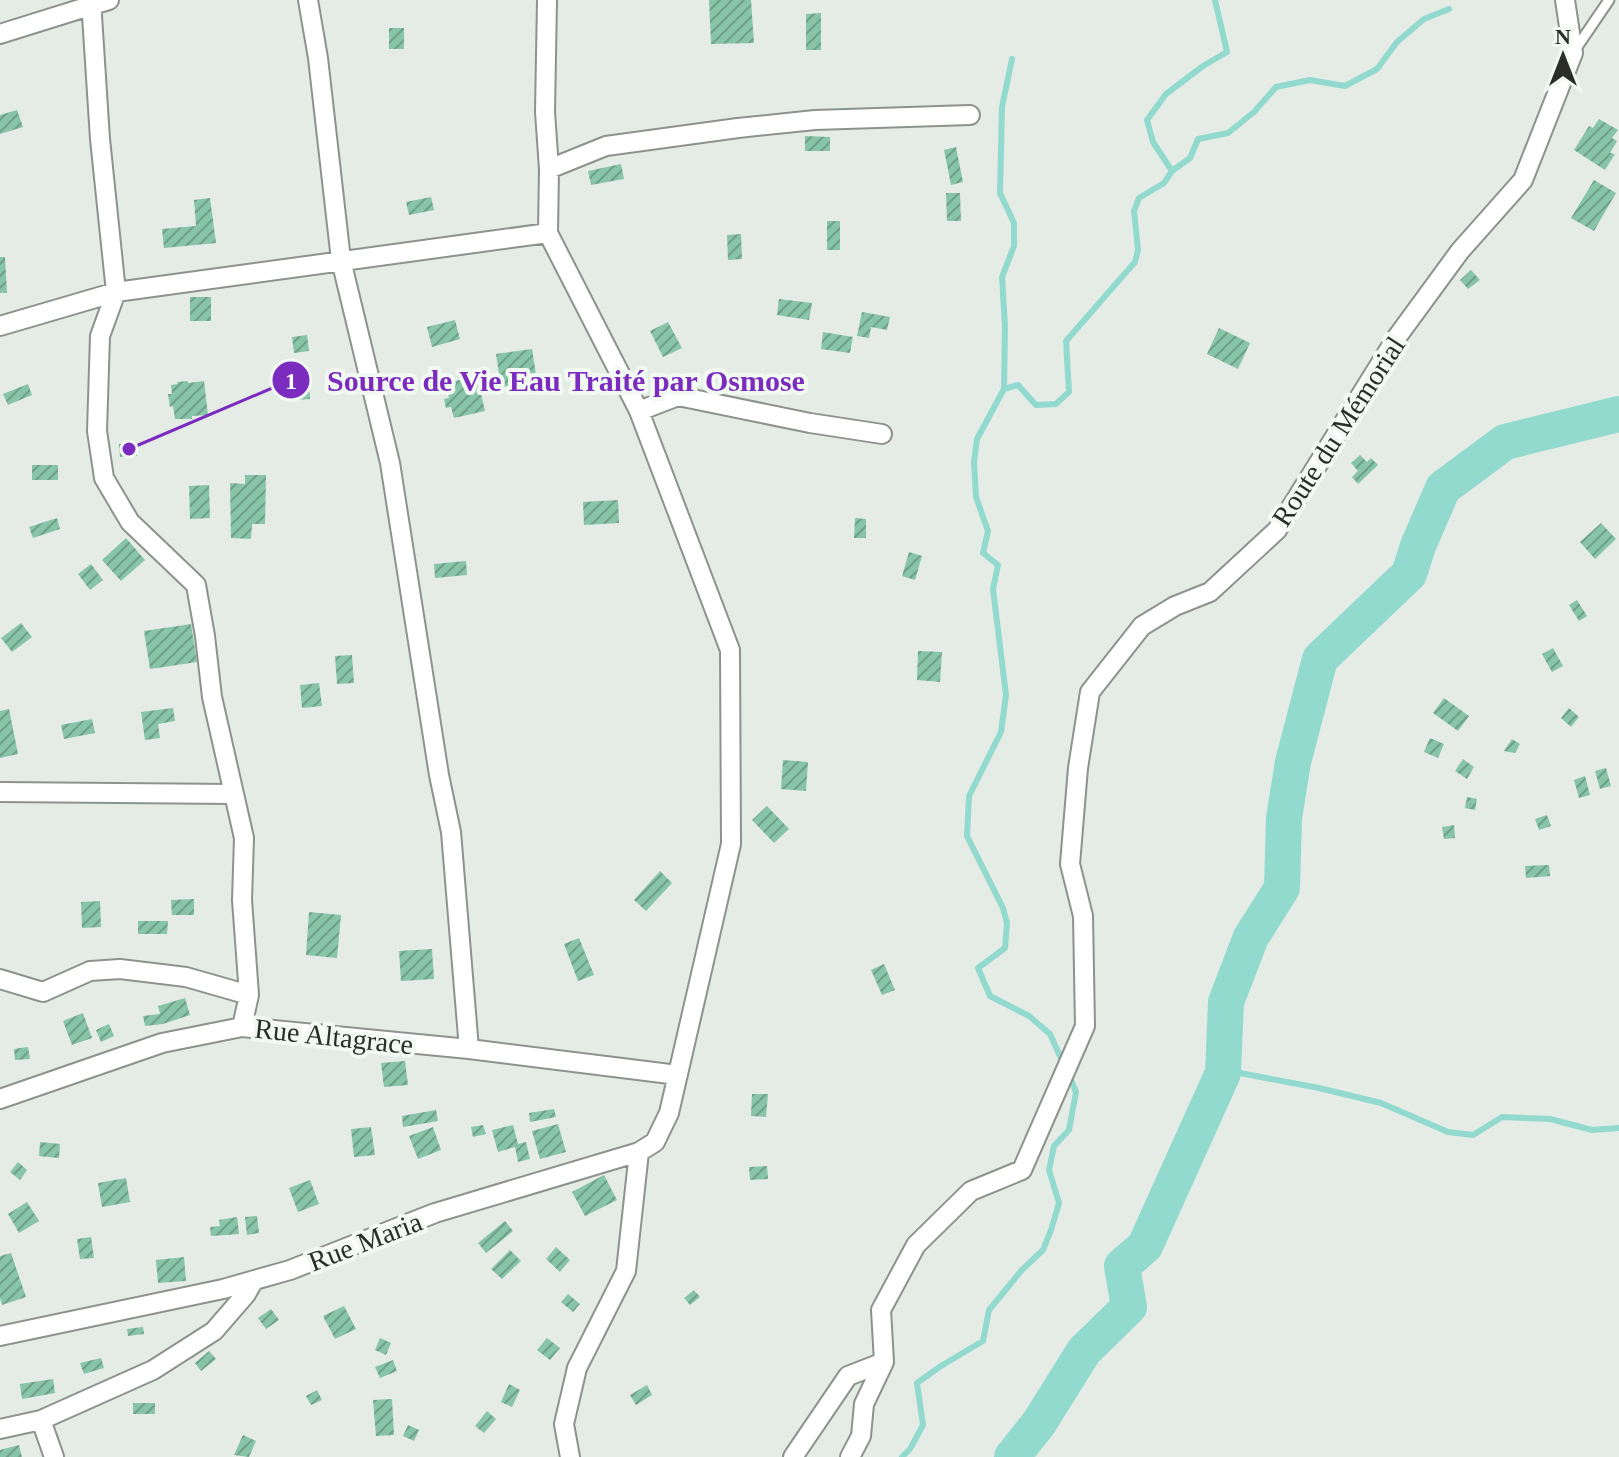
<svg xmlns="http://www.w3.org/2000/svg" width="1619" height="1457" font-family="'Times New Roman',serif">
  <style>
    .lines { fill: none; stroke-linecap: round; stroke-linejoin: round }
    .stream { stroke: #92dace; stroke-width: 6 }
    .river { stroke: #92dace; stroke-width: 36 }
    .building { fill: url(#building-hatch) }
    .lane-casing { stroke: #8c938c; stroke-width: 13 }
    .street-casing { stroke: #8c938c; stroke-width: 22 }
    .lane { stroke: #fff; stroke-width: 9 }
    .street { stroke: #fff; stroke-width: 18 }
    .labels { text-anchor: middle; stroke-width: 8; stroke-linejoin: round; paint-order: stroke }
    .street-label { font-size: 28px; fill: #2a2d2a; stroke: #f2f9f2 }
    .leader { fill: none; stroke: #7b2cbf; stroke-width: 3 }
    .callout-dot { fill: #7b2cbf; stroke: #f2f9f2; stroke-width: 3 }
    .mark-label { font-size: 24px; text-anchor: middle; font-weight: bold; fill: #fff }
    .callout-label { font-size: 30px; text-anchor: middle; font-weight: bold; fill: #7b2cbf; stroke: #f2f9f2; stroke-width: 8; stroke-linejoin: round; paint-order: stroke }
  </style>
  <defs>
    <pattern id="building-hatch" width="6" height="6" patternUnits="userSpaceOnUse" patternTransform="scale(2)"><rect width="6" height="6" fill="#87c4a8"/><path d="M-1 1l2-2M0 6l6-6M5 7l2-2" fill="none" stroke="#6fa089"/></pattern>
  </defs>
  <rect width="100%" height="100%" fill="#e5ece5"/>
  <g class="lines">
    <path class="stream" d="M1172 171 1190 158 1198 139 1228 133 1254 112 1276 87 1310 80 1345 86 1377 69 1397 42 1424 19 1449 9
      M1004 389 1005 326 1002 277 1014 246V223L1000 193 1002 107 1012 59
      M1064 1065 1050 1034 1029 1016 990 996 978 968 1005 948 1007 923 1003 908 967 836 969 796 1001 732 1006 695 993 589 998 565 983 553 988 531 976 497 974 462 977 439 1004 389 1018 385 1036 405 1056 404 1069 392 1066 341 1135 262 1138 250 1134 211 1139 198 1164 183 1172 171 1153 142 1147 120 1166 94 1203 66 1227 52 1215 0
      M1223 1073H1240L1319 1088 1381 1103 1448 1132 1473 1135 1502 1117 1550 1119 1592 1130 1619 1128
      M902 1457 910 1449 923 1425 917 1383 941 1366 983 1341 989 1310 1021 1271 1043 1250 1051 1230 1059 1203 1049 1170 1054 1146 1069 1130 1076 1092 1069 1075"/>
    <path class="river" d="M1012 1457 1039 1423 1084 1351 1129 1307 1122 1266 1145 1246 1223 1073 1226 1002 1251 937 1282 888 1284 818 1293 762 1320 659 1409 574 1418 546 1443 488 1505 442 1619 414"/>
  </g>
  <path class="building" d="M709 0H751L754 43 711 44Z
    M821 13V50H806V14Z
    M389 28H404V49H389Z
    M17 110 23 127 0 134V115Z
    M1599 119 1618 130 1612 138 1617 141 1610 153 1615 154 1605 170 1574 150 1589 126 1593 128Z
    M805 136 830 137V151H805Z
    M956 147 963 182 951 185 944 150Z
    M621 164 624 179 591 185 588 171Z
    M1594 180 1616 193 1594 231 1571 218Z
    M946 193H960L961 221H947Z
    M431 197 434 210 409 215 406 202Z
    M210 198 216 243 164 248 162 229 196 226 194 200Z
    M827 221H840V250H827Z
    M741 234 742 259 728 260 727 235Z
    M0 257H5L7 293H0Z
    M1471 270 1480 280 1468 289 1460 280Z
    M190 297H211V321H190Z
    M779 299 812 303 809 320 777 315Z
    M862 312 890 317 887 330 871 327 869 338 857 336Z
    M455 320 460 339 432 347 427 327Z
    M668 322 682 348 663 357 650 331Z
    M1219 328 1250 343 1238 369 1207 354Z
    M823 332 853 337 850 353 821 349Z
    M307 335 309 351 294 353 292 337Z
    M532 349 537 381 501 387 496 354Z
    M308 367 310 399 296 400 294 368Z
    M477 376 485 411 454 418 451 407 446 408 444 399 449 398 446 383Z
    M188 381V383L204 381 208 415 192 416V419H175L173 406 170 407 168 394H172L171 385 178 384 177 382Z
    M28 384 32 395 8 405 3 394Z
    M136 443 137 456 120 457 119 444Z
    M1360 455 1367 462 1371 458 1378 465 1358 484 1352 477 1358 471 1351 463Z
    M32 465H58V480H32Z
    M245 475H266L265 524H252L251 539 231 538 230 483 245 484Z
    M209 485 210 518 190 519 189 486Z
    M618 500 619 523 584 525 583 502Z
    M57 518 60 529 33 538 29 527Z
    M855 518 866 519V538H854Z
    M1601 523 1616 539 1595 559 1580 542Z
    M126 538 145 560 121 581 102 560Z
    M909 552 922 556 915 580 902 576Z
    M466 561 467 575 435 578 434 564Z
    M91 564 103 580 90 590 78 574Z
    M1577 600 1587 616 1579 621 1569 605Z
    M21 623 32 637 12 652 1 638Z
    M191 624 197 662 150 669 144 631Z
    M1553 648 1563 666 1552 672 1542 654Z
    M918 651 942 652 940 682 917 680Z
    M352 655 354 683 337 684 335 656Z
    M319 683 322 706 302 708 300 685Z
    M1444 698 1469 716 1458 731 1433 713Z
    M173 708 175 721 158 724 160 738 145 740 141 712Z
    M1569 708 1579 717 1571 727 1561 718Z
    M9 709 18 754 0 758V711Z
    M92 719 95 733 64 739 61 725Z
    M1430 738 1444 744 1438 758 1424 752Z
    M1512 739 1520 744 1515 753 1504 751Z
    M1463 759 1474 767 1467 779 1455 771Z
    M783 760 808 762 806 791 781 789Z
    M1606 768 1611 786 1600 789 1595 771Z
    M1585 776 1590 795 1579 798 1574 780Z
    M1467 797 1477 799 1475 810 1465 808Z
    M767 806 789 829 774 843 752 820Z
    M1547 815 1551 826 1539 830 1535 819Z
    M1454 825 1455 838 1444 839 1442 827Z
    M1549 865 1550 876 1526 878 1525 866Z
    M660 871 672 883 646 911 634 900Z
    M194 899V915H172L171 900Z
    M100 901 101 927 82 928 81 902Z
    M309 912 341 915 337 958 306 955Z
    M138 921H168L167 934H138Z
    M579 938 594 975 578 981 564 944Z
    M432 949 434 979 401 981 399 951Z
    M884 964 895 990 882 995 871 970Z
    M185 998 190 1015 163 1024 145 1026 143 1016 160 1014 158 1006Z
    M83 1013 92 1038 72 1045 63 1021Z
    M109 1024 114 1036 101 1042 96 1030Z
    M28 1047 30 1059 15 1060 14 1049Z
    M405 1061 408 1085 384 1087 381 1063Z
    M752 1094H768L766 1117 751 1116Z
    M554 1109 556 1117 530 1122 529 1113Z
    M436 1110 438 1121 403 1127 402 1116Z
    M558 1124 566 1152 540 1159 532 1131Z
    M483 1125 486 1134 473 1137 471 1127Z
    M513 1125 518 1144 526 1142 530 1159 518 1162 515 1147 498 1152 492 1130Z
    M371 1127 375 1155 354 1157 351 1129Z
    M433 1127 441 1150 418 1159 409 1136Z
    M40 1142 60 1144 59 1158 39 1156Z
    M18 1162 27 1170 20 1180 10 1172Z
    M767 1166 768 1179 750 1180 749 1167Z
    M604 1175 617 1200 585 1216 572 1192Z
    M126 1178 130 1202 102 1207 98 1183Z
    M310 1180 319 1204 298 1212 289 1188Z
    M27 1202 39 1221 19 1233 8 1214Z
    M257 1216 259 1233 247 1235 245 1217Z
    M237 1217 239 1234 211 1236 210 1227 220 1226 219 1220Z
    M505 1221 513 1231 486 1253 478 1243Z
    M91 1237 94 1258 80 1259 77 1239Z
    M556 1247 570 1260 560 1272 546 1259Z
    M510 1250 521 1261 502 1279 491 1269Z
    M11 1253 26 1297 2 1305 0 1298V1256Z
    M184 1257 186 1281 158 1283 156 1260Z
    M694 1290 700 1297 690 1305 684 1298Z
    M568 1294 580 1304 573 1312 561 1302Z
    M344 1306 356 1329 335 1339 323 1316Z
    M271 1309 279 1320 266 1329 258 1318Z
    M143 1327 144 1334 128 1336 127 1329Z
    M380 1338 391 1343 386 1355 375 1350Z
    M547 1338 560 1348 550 1360 537 1350Z
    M209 1351 216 1359 201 1371 195 1363Z
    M101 1358 104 1368 84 1374 80 1363Z
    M393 1360 397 1371 380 1378 375 1367Z
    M53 1379 55 1393 22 1399 20 1384Z
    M509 1384 520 1390 512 1407 501 1402Z
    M647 1385 652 1395 636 1405 630 1395Z
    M317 1390 322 1400 311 1405 306 1396Z
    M392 1399 394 1435 376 1436 373 1400Z
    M133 1403H155V1414H133Z
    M487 1411 496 1419 484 1433 475 1426Z
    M408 1425 419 1430 414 1441 403 1436Z
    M243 1435 256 1441 249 1457 234 1455Z
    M19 1445 22 1457H0V1450Z"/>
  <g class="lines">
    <g class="lane-casing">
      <path id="lane" d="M1575 50 1609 0"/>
    </g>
    <g class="street-casing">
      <path id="street" d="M91 0 100 139 116 292 100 336 97 431 104 478 130 522 196 585 205 636 212 697 244 838 242 900 249 995 242 1027
        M308 0 318 58 341 260 390 463 439 775 451 832 469 1049
        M0 34 109 0
        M549 169 606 146 738 128 815 120 970 115
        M0 326 116 292 548 233
        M639 411 678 396 810 423 882 434
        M0 792 234 794
        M0 979 43 992 90 971 120 969 186 977 249 995
        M0 1099 162 1043 242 1027 469 1049 678 1075
        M0 1336 223 1289 290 1270 435 1213 639 1152 655 1142 669 1113 731 844 730 650 639 411 548 233 549 169 545 112 547 0
        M41 1420 54 1457
        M0 1429 41 1420 153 1370 214 1331 246 1294 254 1280
        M570 1457 564 1424 577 1368 626 1271 639 1152
        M793 1457 848 1376 884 1362
        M850 1457 861 1436 864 1404 884 1362 881 1310 916 1245 971 1191 1022 1170 1085 1026 1083 916 1070 864 1078 768 1090 692 1142 626 1175 606 1210 592 1277 530 1397 337 1460 251 1523 180 1573 53 1565 0"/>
    </g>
    <use href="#lane" class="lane"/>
    <use href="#street" class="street"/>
  </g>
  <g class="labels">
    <g class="street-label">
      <text transform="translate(1338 431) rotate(-57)" y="10">Route du Mémorial</text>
      <text transform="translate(334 1036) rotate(6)" y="10">Rue Altagrace</text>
      <text transform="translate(365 1241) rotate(-21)" y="10">Rue Maria</text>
    </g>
  </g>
  <path class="leader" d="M129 449L291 380"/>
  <g class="callout-dot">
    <circle cx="129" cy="449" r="8"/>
    <circle cx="291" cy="380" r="20"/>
  </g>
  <g class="mark-label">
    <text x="291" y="389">1</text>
  </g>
  <g class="callout-label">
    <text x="566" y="391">Source de Vie Eau Traité par Osmose</text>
  </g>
  <g transform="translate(1563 56)" stroke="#f2f9f2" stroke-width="6" paint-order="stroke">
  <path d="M0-6L14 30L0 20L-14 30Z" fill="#2a2d2a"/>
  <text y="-12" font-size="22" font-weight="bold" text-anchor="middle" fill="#2a2d2a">N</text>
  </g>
</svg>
